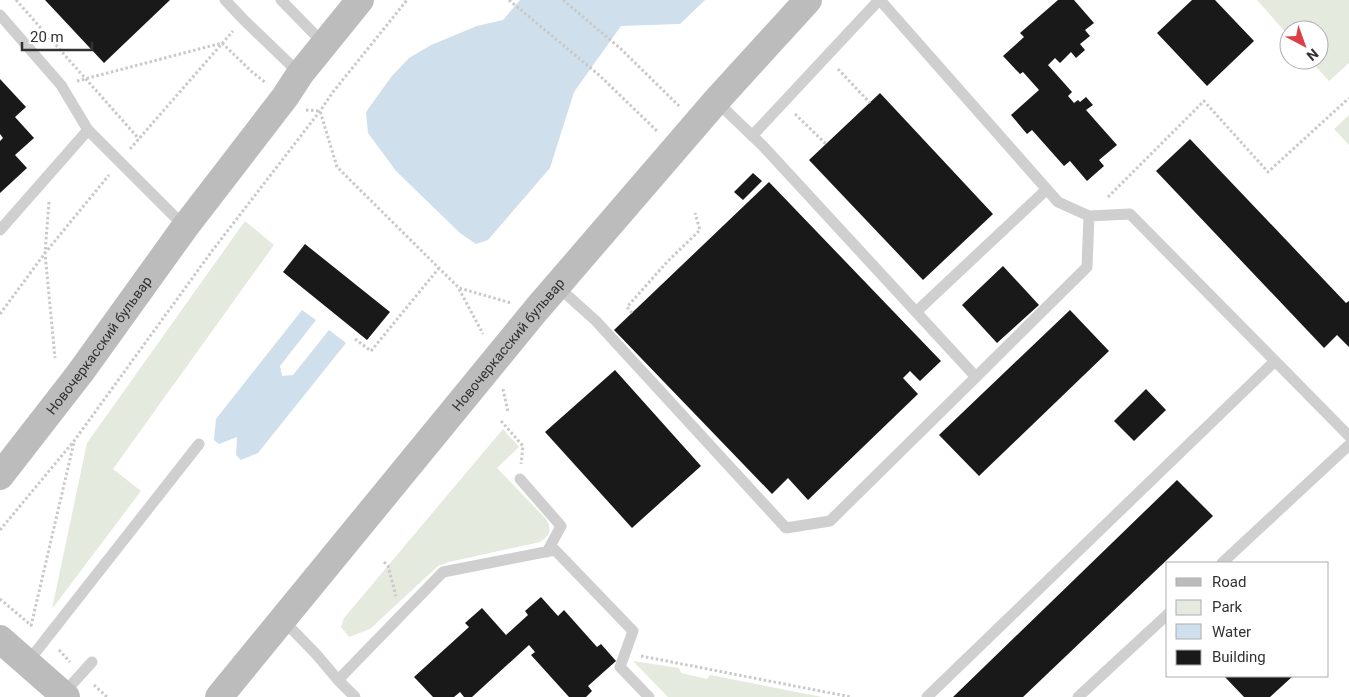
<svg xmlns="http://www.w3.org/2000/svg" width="1349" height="697" font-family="Roboto,sans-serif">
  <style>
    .green { fill: #e4eade }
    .water { fill: #cfe0ec }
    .building { fill: #191919 }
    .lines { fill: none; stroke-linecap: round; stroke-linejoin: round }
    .path { stroke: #c9c9c9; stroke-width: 3; stroke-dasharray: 2.5 2.5; stroke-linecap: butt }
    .lane { stroke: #cfcfcf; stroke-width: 11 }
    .secondary { stroke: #bcbcbc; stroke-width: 28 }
    .labels { text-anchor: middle; stroke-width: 5; stroke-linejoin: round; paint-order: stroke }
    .street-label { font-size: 14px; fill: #323232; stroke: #fff }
  </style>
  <rect width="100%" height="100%" fill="#fff"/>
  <path class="green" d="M1257 0H1349V63L1329 81 1310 60H1319V30H1289V36Z
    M1349 115V145L1334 129Z
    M245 221 274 245 113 469 141 491 52 609 87 443Z
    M503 429 519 447 497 468 546 519C552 530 551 534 540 542L449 562 438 566 370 629 349 637 341 627 344 618Z
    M633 661 679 668 681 673 707 679 710 675 822 697H668Z"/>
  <path class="water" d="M520 0H705L680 24 621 26 574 92 550 168 488 240 476 244 460 233 396 171 368 133 366 112 391 77 409 58 431 45 477 26 503 20Z
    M302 310 316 320 280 366 282 376 293 375 329 330 346 343 258 453 241 460 236 455 237 437 219 444 214 440 216 419Z"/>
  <path class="building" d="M45 0H170L104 63Z
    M1058 0H1074L1094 23 1085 30 1090 36 1080 44 1085 50 1076 58 1071 52 1060 63 1055 58 1048 65 1072 92 1068 96 1074 103 1078 100 1080 102 1086 97 1093 105 1086 110 1117 145 1099 160 1104 166 1087 181 1070 161 1064 166 1032 130 1027 134 1011 115 1039 90 1023 72 1020 74 1003 56 1024 37 1020 33Z
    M1192 0H1215L1254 41 1207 86 1157 33Z
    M0 79 26 107 15 117 34 138 15 155 27 168 0 193V141L3 138 0 134Z
    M880 93 993 214 923 280 809 160Z
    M1190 139 1346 303 1349 301V347L1337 335 1324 348 1156 171Z
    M753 173 762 181 743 200 734 192Z
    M769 182 941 361 920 381 910 371 903 378 918 394 808 500 788 478 772 494 614 330Z
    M305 244 390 312 367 340 283 272Z
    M1003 266 1039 305 997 343 962 305Z
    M1070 310 1109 351 979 476 939 435Z
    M615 370 701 466 632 528 545 432Z
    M1146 389 1166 410 1134 441 1114 421Z
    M1177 480 1213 516 1023 697H953Z
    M541 597 558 616 564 610 597 647 601 644 616 661 588 686 592 691 586 697H569L531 655 535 652 529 645 472 697H464L460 692 454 697H433L414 677 469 627 465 623 482 608 506 635 528 615 525 611Z
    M1224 676H1293L1270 697H1244Z"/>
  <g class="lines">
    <path class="path" d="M16 0 139 139
      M509 0 599 75 657 131
      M563 0 621 49 679 106
      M838 69 870 103
      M77 81 222 43 251 71 266 83
      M306 110 320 111 337 167 459 288 511 303
      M795 114 826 144
      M130 149 233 31
      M1108 197 1204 101 1268 172 1349 98
      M49 202 45 253 55 358
      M459 289 483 334
      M632 313 627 307 667 262 700 230 695 213
      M0 314 45 253 109 175
      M355 339 371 351 439 268
      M503 389 508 412
      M501 421 523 446 521 464
      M0 530 74 441 212 251 320 111 333 92 407 0
      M384 562 388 566 396 596
      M0 599 32 626
      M31 626 74 442
      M59 650 70 662
      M641 656 851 697
      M94 685 107 697"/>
    <path class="lane" d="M225 0 244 20 300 74
      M281 0 324 44
      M880 0 1058 202 1089 216 1130 214 1349 436
      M0 15 61 85 88 130 185 227
      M716 101 763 146 976 377 1087 267 1089 216
      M752 136 879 0
      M0 230 88 130
      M557 286 596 321 786 528 830 521 976 377
      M916 312 1047 189
      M520 479 561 526 547 552
      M1222 563 1349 445
      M282 619 316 654 338 680 355 697
      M27 663 199 444
      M338 680 443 572 555 550 633 631 620 667 649 697
      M63 694 92 662
      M927 697 1275 361
      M1078 697 1168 614"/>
    <g class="secondary">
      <path id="s1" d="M0 476 80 373 185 227 285 97 300 74 360 0"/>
      <path d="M0 639 66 697"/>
      <path id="s2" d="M219 697 536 310 716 101 808 0"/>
    </g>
  </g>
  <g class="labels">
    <g class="street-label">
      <text dy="5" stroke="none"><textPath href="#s2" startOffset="456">Новочеркасский бульвар</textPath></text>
      <text dy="5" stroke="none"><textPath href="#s1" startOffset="164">Новочеркасский бульвар</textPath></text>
    </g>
  </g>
  <rect x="1166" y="562" width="162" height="115" fill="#ffffff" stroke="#adadad"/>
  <rect x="1176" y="578" width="25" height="8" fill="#bcbcbc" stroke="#adadad"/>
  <text x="1212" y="587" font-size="15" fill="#323232">Road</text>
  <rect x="1176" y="600" width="25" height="15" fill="#e4eade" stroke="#adadad"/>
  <text x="1212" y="612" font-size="15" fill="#323232">Park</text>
  <rect x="1176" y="624" width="25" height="15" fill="#cfe0ec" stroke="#adadad"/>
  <text x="1212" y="637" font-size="15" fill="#323232">Water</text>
  <rect x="1176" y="650" width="25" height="15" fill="#191919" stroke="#adadad"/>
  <text x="1212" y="662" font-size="15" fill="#323232">Building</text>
  <g transform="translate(1304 45) rotate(139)"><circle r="24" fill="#ffffff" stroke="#adadad"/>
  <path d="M0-4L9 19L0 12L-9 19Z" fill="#dd3f48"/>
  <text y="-8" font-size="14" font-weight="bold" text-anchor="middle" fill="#323232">N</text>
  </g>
  <path d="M22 42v8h70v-8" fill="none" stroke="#323232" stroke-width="2.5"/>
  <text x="30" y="42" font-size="15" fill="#323232" stroke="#ffffff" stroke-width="4" paint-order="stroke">20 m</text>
</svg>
